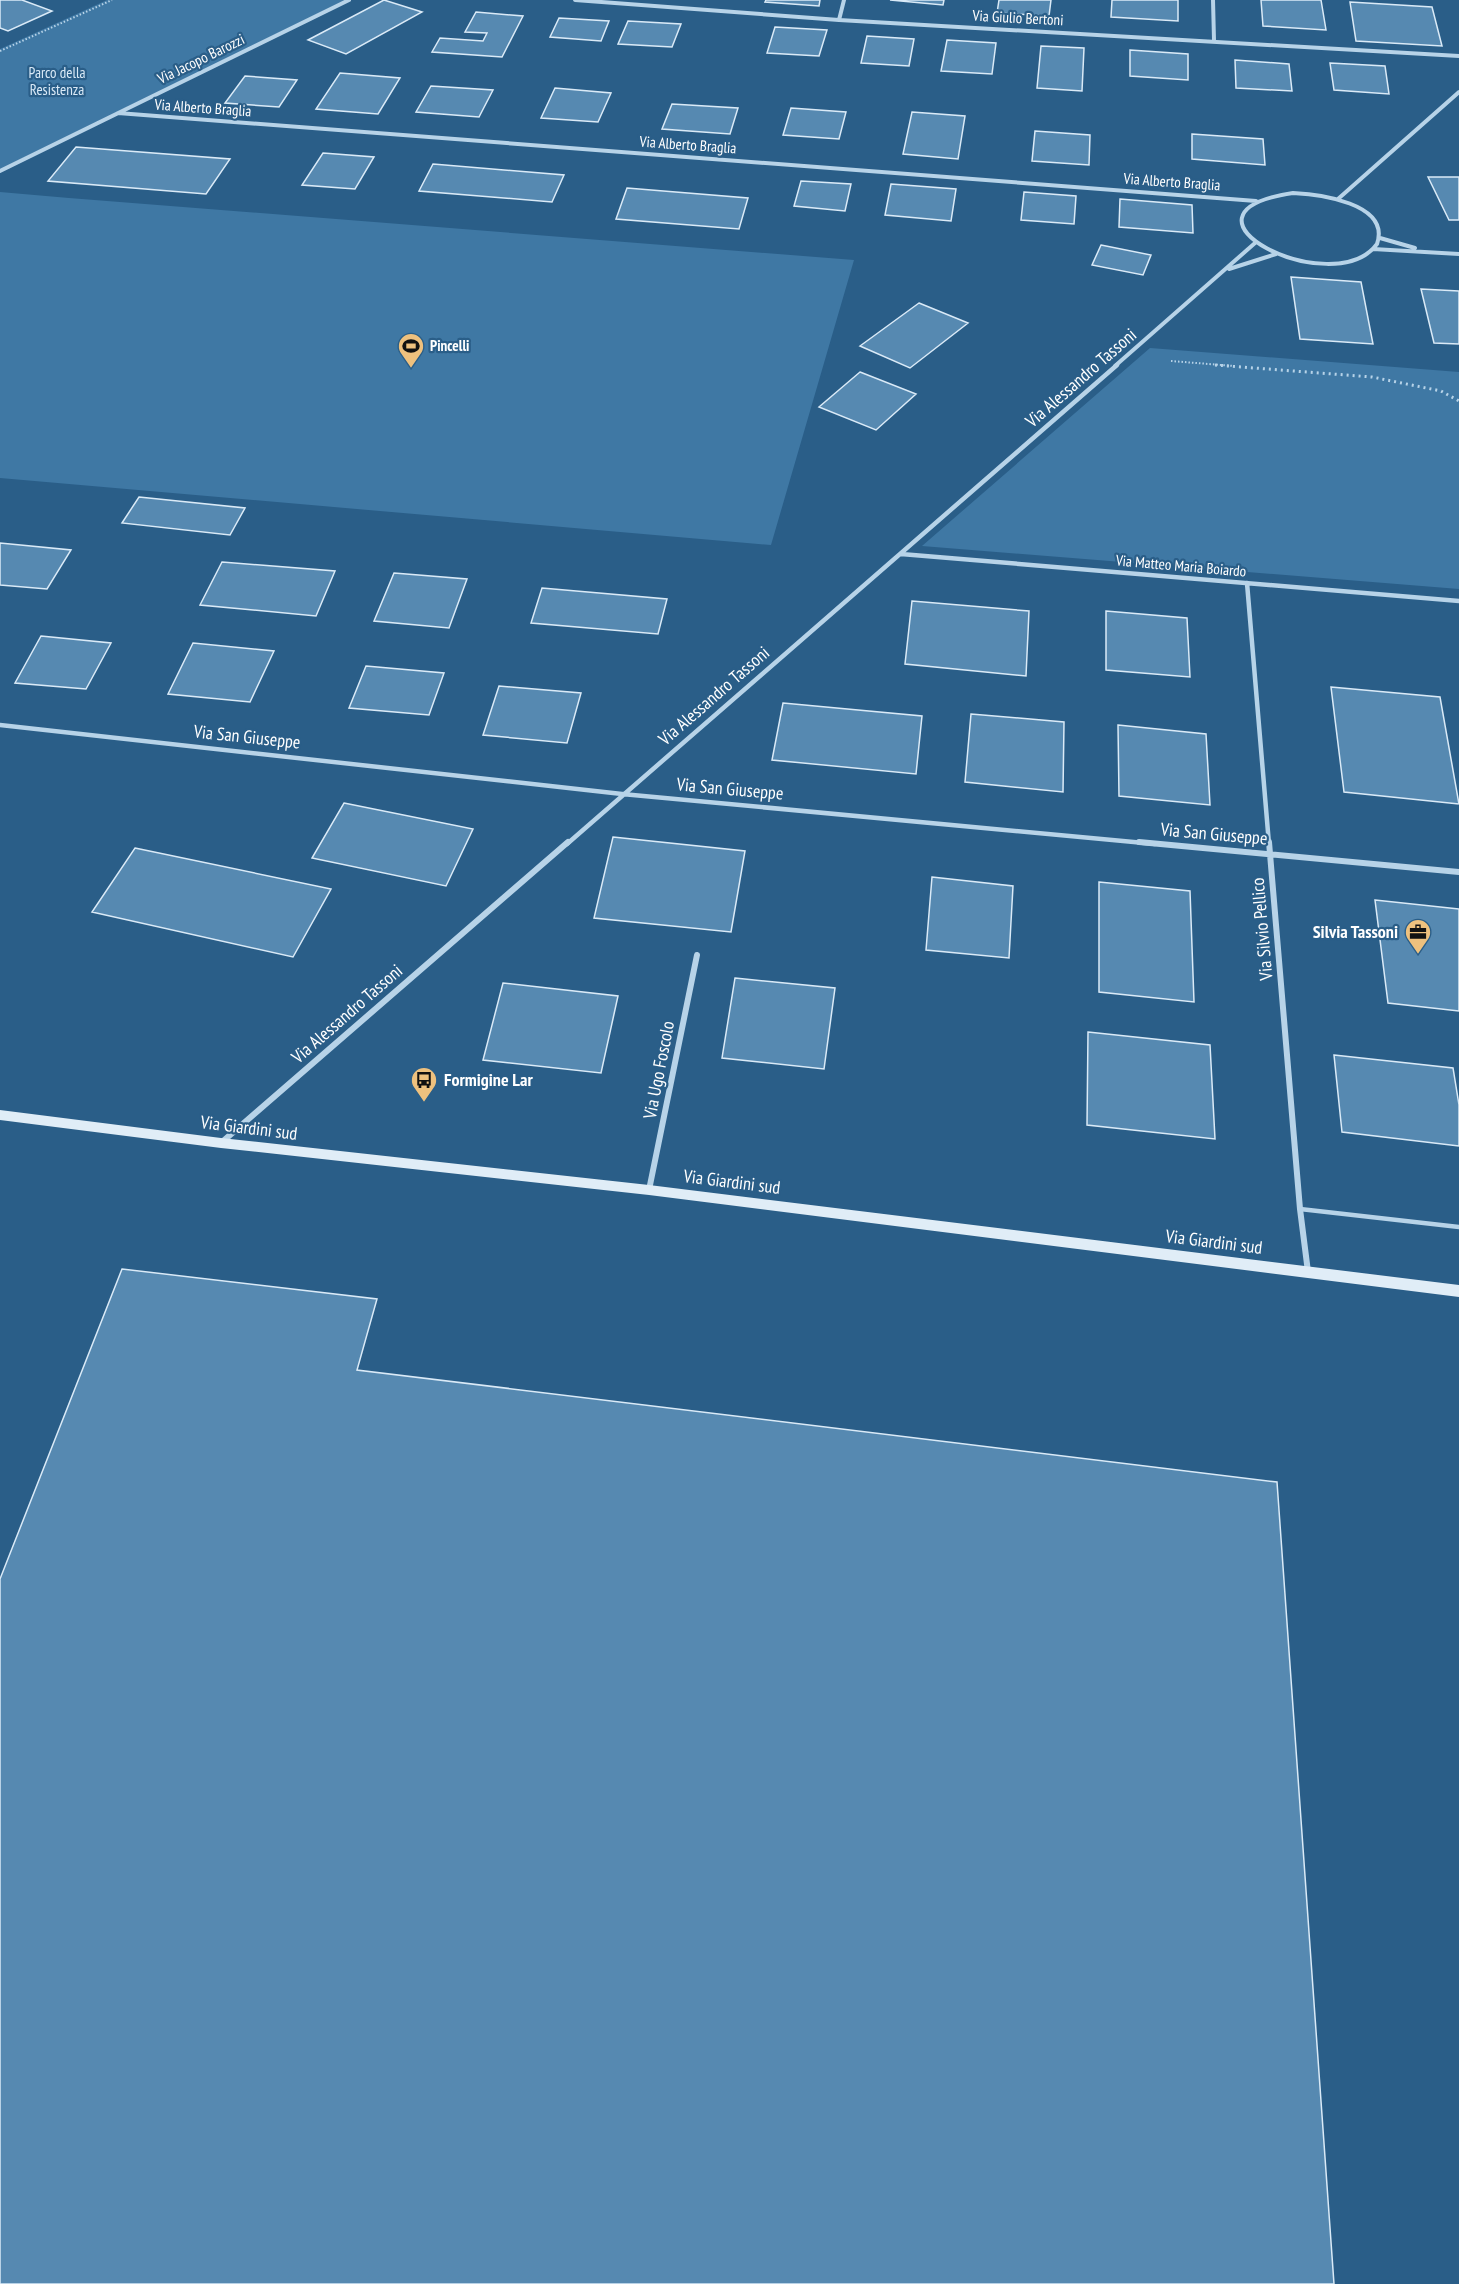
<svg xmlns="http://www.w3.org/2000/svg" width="1459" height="2284" font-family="'PT Sans Narrow',sans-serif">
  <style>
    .green { fill: #3f78a4 }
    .building { fill: #5689b1; stroke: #daeaf7; stroke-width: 1.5 }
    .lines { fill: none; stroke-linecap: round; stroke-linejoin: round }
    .path-far1 { stroke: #b7d3e8; stroke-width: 2; stroke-dasharray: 1.5 2; stroke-linecap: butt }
    .path { stroke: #b7d3e8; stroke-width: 3; stroke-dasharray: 2 4; stroke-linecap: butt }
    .lane { stroke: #b7d3e8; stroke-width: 4.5 }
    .street-far2 { stroke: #b7d3e8; stroke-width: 4 }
    .street-far1 { stroke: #b7d3e8; stroke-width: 4.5 }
    .street { stroke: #b7d3e8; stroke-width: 6 }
    .secondary { fill: #e0edf7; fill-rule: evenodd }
    .labels { text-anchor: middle; stroke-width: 4.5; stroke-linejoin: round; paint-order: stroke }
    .far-street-label { font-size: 15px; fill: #fff; stroke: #2a5e88 }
    .far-park-label { font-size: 15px; fill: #daeaf7; stroke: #2a5e88 }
    .far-poi-label { font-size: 15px; font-weight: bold; fill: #fff; stroke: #2a5e88; text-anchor: start }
    .street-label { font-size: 18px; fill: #fff; stroke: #2a5e88 }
    .poi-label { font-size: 18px; font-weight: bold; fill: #fff; stroke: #2a5e88; text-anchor: end }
  </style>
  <rect width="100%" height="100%" fill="#2a5e88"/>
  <path class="green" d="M107 0H345L0 169V49Z
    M0 192 69 198 854 260 771 545 0 478Z
    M1150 348 1459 372V589L922 546Z"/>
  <path class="building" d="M0 0H22L52 11 8 31 0 28Z
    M384 0 422 12 346 54 308 40Z
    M766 0H820L819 6 765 2Z
    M890 0H944L943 5Z
    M999 0H1051L1049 16 997 13Z
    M1112 0H1178V21L1111 17Z
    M1261 0H1321L1326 30 1263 26Z
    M1350 2 1432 7 1442 46 1356 41Z
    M476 12 523 16 502 57 432 52 440 38 483 41 487 33 465 32Z
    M559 18 609 21 601 41 550 37Z
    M628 21 681 24 672 47 618 44Z
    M775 27 827 30 819 56 767 53Z
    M867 36 914 39 909 66 861 63Z
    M947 40 996 43 992 74 941 71Z
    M1041 46 1084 48 1082 91 1037 88Z
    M1130 50 1188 54V80L1130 76Z
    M1235 60 1289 64 1292 91 1236 88Z
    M1330 63 1385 66 1389 94 1334 90Z
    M340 73 400 78 378 114 316 109Z
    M245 76 297 80 279 107 225 103Z
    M431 86 493 90 479 117 416 112Z
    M555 88 611 93 598 122 541 118Z
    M672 104 738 108 730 134 662 129Z
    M791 108 846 112 839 139 783 135Z
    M912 112 965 116 958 159 903 154Z
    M1035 131 1090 135 1089 165 1032 161Z
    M1192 134 1263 139 1265 165 1192 159Z
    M76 147 230 159 206 194 48 181Z
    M323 153 374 157 355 189 302 185Z
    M433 164 564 175 552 202 419 191Z
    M1428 177H1459V220H1449Z
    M801 181 851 184 845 211 794 206Z
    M891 184 956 189 951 221 885 215Z
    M627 188 748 198 739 229 616 219Z
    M1024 192 1076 196 1074 224 1021 220Z
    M1120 199 1192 205 1193 233 1119 227Z
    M1101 245 1151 255 1143 275 1092 265Z
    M1291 277 1361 282 1373 344 1300 339Z
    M1421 289 1459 291V344L1434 343Z
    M919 303 968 323 910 368 860 346Z
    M860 372 916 394 876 430 819 407Z
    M139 497 245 508 230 535 122 523Z
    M0 543 71 550 47 589 0 585Z
    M222 562 335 571 316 616 200 605Z
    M394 573 467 579 449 628 374 621Z
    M542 588 667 599 658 634 531 623Z
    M912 601 1029 611 1026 676 905 664Z
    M1106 611 1187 618 1190 677 1106 670Z
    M41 636 111 643 86 689 15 683Z
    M193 643 274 651 250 702 168 694Z
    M366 666 444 673 429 715 349 708Z
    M499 686 581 693 567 743 483 735Z
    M1331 687 1440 697 1459 804 1344 792Z
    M783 703 922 716 916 774 772 760Z
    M971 714 1064 722 1063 792 965 782Z
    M1118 725 1206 734 1210 805 1119 796Z
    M344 803 473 829 446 886 312 858Z
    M613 837 745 851 731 932 594 918Z
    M135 848 331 889 293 957 92 912Z
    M932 877 1013 886 1009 958 926 950Z
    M1099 882 1190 891 1194 1002 1099 992Z
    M1375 900 1459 909V1011L1388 1003Z
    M735 978 835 988 824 1069 722 1058Z
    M503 983 618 996 601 1073 483 1060Z
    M1088 1032 1210 1045 1215 1139 1087 1125Z
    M1334 1055 1453 1068 1459 1105V1146L1342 1132Z
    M122 1269 377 1299 357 1370 1277 1482 1334 2284H0V1579Z"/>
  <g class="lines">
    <path class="path-far1" d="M0 51 112 0
      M1171 361 1234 366"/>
    <path class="path" d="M1215 365 1372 377 1441 391 1459 401"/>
    <path class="lane" d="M1300 1209 1459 1227"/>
    <path class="street-far2" d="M575 0 839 20 1459 56
      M1213 0 1214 40
      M839 20 844 0
      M118 113 1256 201
      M0 171 349 0
      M1293 193C1318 194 1391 203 1377 244 1334 303 1155 214 1293 193Z
      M1338 199 1459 92
      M1380 238 1415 248
      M1373 249 1459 254
      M1229 269 1276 254
      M1115 366 1255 243"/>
    <path class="street-far1" d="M901 554 1459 601
      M1247 583 1269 844
      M0 725 622 794 1155 844
      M567 844 1117 365"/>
    <path class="street" d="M1139 842 1459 872
      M1269 842 1300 1209 1308 1272
      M222 1142 568 842
      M649 1190 697 955"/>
    <path class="secondary" d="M0 1110 221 1138 649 1185 1459 1285V1297L649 1195 221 1148 0 1120Z"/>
  </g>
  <defs>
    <g id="stadium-pin" transform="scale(1.35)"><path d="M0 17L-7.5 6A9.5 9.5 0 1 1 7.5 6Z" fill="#eec17e" stroke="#2a5e88"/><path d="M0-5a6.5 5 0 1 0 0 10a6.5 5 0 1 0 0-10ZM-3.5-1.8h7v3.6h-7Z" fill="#111"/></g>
    <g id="office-pin" transform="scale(1.35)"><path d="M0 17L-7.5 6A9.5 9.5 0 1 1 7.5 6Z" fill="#eec17e" stroke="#2a5e88"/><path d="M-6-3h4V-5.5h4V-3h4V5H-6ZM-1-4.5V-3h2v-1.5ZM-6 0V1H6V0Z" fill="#111"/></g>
    <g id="bus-pin" transform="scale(1.35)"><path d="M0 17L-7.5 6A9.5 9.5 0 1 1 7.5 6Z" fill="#eec17e" stroke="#2a5e88"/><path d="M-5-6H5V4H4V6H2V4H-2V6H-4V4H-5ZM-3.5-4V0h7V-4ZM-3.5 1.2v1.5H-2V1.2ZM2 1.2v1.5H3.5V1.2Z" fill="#111"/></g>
  </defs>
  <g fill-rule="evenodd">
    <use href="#stadium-pin" x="411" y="346"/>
    <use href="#office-pin" x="1418" y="932"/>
    <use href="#bus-pin" x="424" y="1080"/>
  </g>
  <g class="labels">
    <g class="far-street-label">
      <text transform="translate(1018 18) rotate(3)" y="5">Via Giulio Bertoni</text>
      <text transform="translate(201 59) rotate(-26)" y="5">Via Jacopo Barozzi</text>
      <text transform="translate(203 108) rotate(4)" y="5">Via Alberto Braglia</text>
      <text transform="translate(688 145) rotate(4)" y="5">Via Alberto Braglia</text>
      <text transform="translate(1172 182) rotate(4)" y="5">Via Alberto Braglia</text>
      <text transform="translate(1181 566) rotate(5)" y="5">Via Matteo Maria Boiardo</text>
    </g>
    <g class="far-park-label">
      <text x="57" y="78">Parco della<tspan x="57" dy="17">Resistenza</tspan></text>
    </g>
    <g class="far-poi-label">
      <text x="430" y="351">Pincelli</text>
    </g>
    <g class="street-label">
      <text transform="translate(1081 378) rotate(-41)" y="6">Via Alessandro Tassoni</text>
      <text transform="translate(714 696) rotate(-41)" y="6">Via Alessandro Tassoni</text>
      <text transform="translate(247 737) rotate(6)" y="6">Via San Giuseppe</text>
      <text transform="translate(730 789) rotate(5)" y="6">Via San Giuseppe</text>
      <text transform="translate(1214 834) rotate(5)" y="6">Via San Giuseppe</text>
      <text transform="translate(1262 929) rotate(-95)" y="6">Via Silvio Pellico</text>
      <text transform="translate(347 1014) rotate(-41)" y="6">Via Alessandro Tassoni</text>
      <text transform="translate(659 1070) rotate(-79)" y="6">Via Ugo Foscolo</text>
      <text transform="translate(249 1128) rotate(7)" y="6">Via Giardini sud</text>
      <text transform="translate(732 1182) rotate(7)" y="6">Via Giardini sud</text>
      <text transform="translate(1214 1242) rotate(7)" y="6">Via Giardini sud</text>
    </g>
    <g class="poi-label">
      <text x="1398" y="938">Silvia Tassoni</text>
      <text x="444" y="1086" text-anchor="start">Formigine Lar</text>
    </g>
  </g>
</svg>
